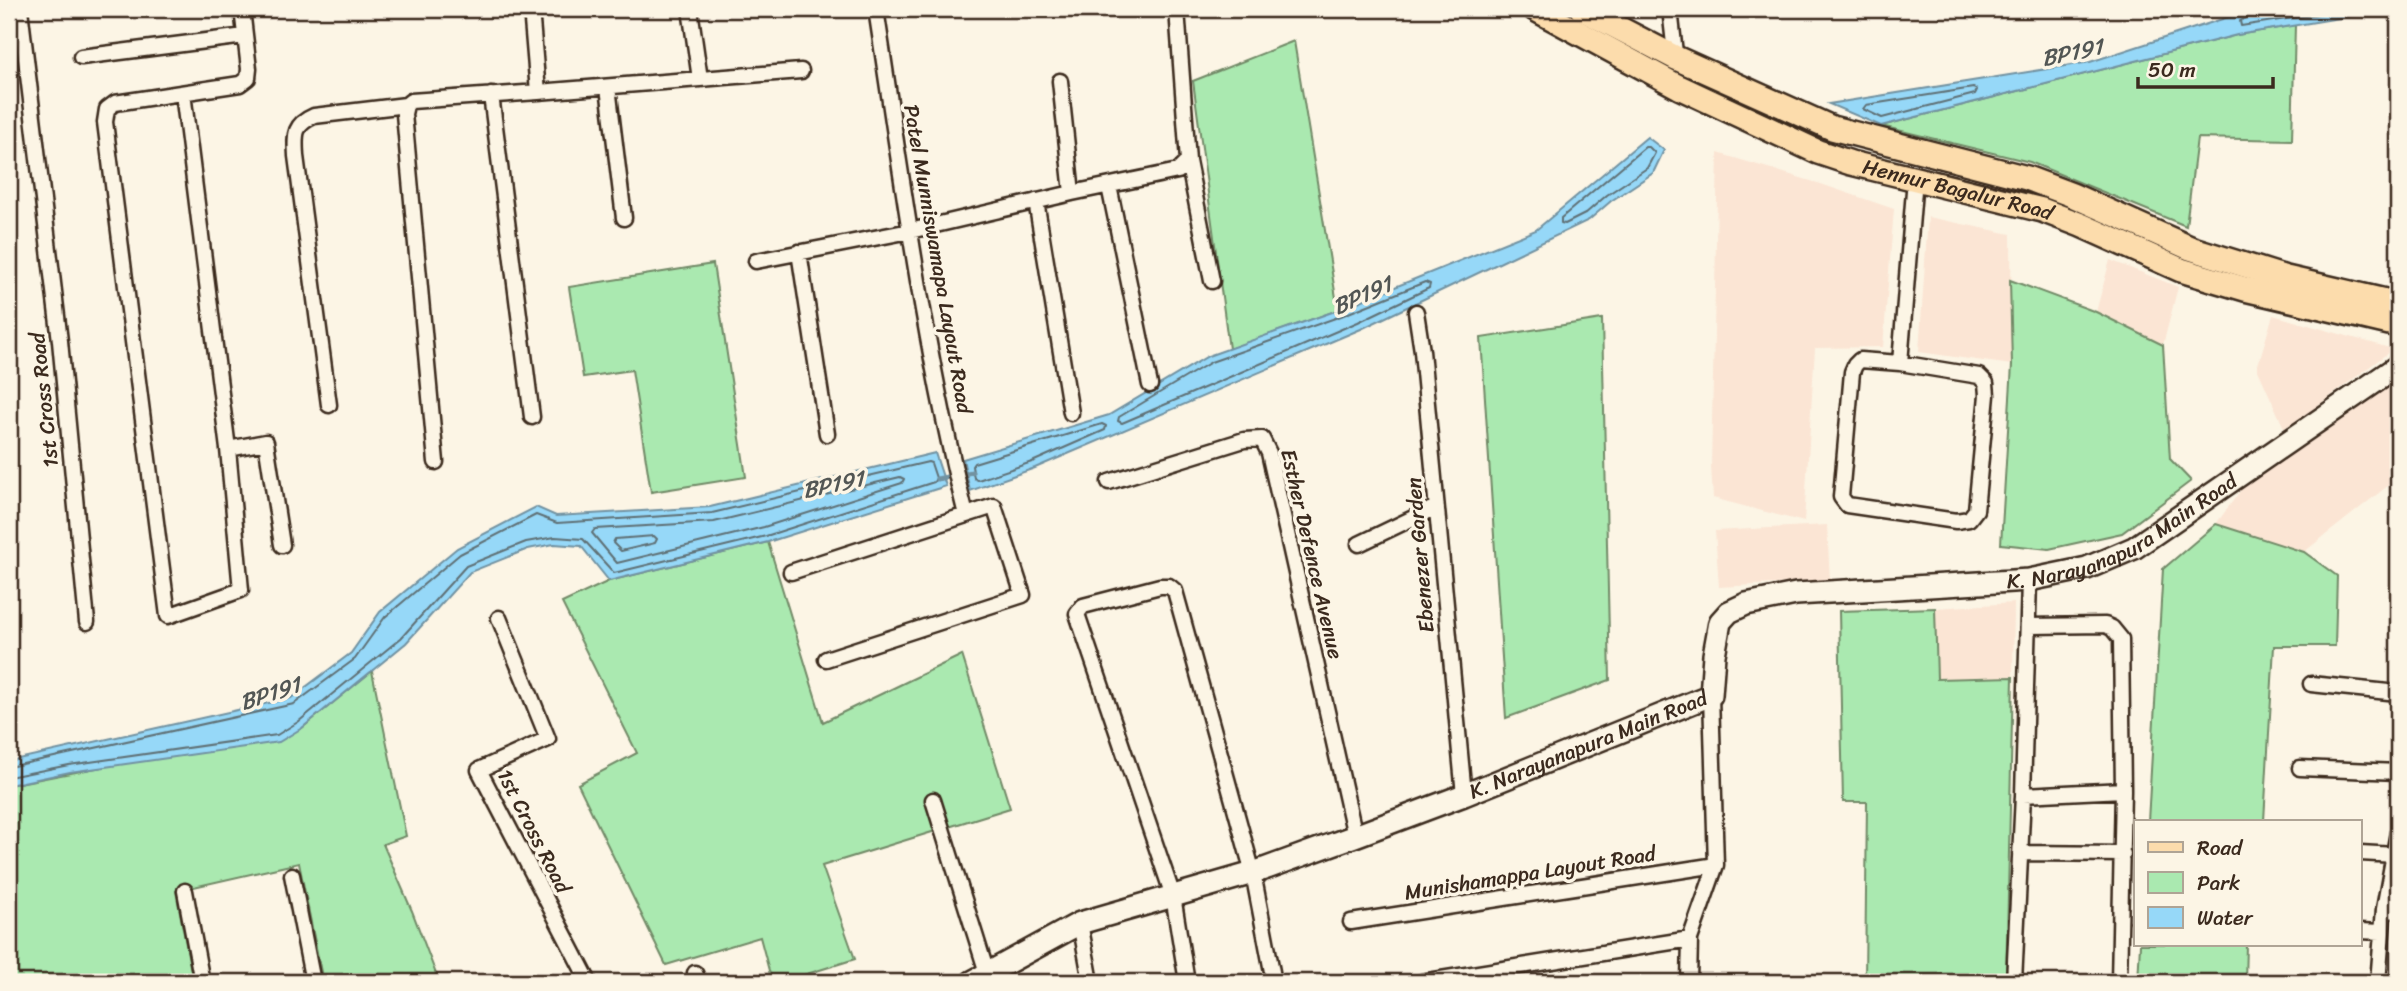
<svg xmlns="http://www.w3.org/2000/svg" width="2407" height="991" font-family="Sriracha,sans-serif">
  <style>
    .built { fill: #fbe5d4 }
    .green { fill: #aae9b0; stroke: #728a67; stroke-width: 2 }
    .water { fill: #96d8f8; stroke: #7292a1; stroke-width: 2 }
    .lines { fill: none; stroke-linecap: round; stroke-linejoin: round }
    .shore { stroke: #5f7075; stroke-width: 2 }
    .stream { stroke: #7292a1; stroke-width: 5 }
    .street-casing { stroke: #3b2a1e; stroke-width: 19 }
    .secondary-casing { stroke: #3b2a1e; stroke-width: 26 }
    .primary-casing { stroke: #3b2a1e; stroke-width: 28 }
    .street { stroke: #fcf5e5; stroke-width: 14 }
    .secondary { stroke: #fcf5e5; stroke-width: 21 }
    .primary { stroke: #fcdcac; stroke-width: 23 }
    .labels { text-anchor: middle; stroke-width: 7; stroke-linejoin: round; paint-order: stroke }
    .street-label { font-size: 21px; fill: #3b2a1e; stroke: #fcf5e5 }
    .water-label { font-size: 23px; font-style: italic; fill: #525654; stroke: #fcf5e5 }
  </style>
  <rect width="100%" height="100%" fill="#fcf5e5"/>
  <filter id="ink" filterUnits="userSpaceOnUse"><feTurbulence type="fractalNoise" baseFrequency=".0143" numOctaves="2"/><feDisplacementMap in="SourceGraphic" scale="14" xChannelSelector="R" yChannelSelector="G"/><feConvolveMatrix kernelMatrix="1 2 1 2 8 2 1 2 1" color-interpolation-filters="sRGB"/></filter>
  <g filter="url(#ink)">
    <path class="built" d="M1718 153 1821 184 1894 209 1883 347 1815 348 1804 522 1713 498 1711 466Z
      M1928 217 2011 234 2012 365 1919 352Z
      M2110 260 2178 287 2163 345 2096 312Z
      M2273 315 2393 349 2299 420 2284 428 2257 368Z
      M2398 378V482L2394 481 2304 552 2216 524 2246 483Z
      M1827 525 1830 581 1719 587 1715 531Z
      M2014 603 2013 677 1937 679 1935 608Z"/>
    <path class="green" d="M2295 25 2292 140 2197 138 2186 226 2030 162 1881 126 2237 35Z
      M1294 41 1338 310 1229 349 1193 81Z
      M713 264 746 477 651 492 632 370 583 377 569 287Z
      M2010 280 2096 312 2163 345 2170 459 2191 481 2122 533 2049 549 2001 544 2012 365Z
      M1602 319 1610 680 1506 718 1481 338Z
      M2216 524 2304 552 2337 576 2335 646H2274L2264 821H2148L2163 569Z
      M768 542 823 722 962 655 1010 808 822 866 855 959 781 982H772L760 937 666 965 578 784 637 753 562 603 609 581Z
      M1935 608 1937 679 2013 677 2006 982H1865L1867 802H1843L1839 611Z
      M372 671 406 836 383 844 412 911 439 982H323L299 863 176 891 193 982H9V785L302 728Z
      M2140 944H2246L2245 982H2138Z"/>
    <path class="water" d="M2253 9H2393L2237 35 1881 126 1829 104 2090 62Z
      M1647 137 1664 150 1653 173 1611 201 1589 220 1361 329 1035 468 970 491 963 459 1109 415 1208 356 1338 310 1536 230Z
      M935 453 946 486 768 542 609 581 581 546 554 544 528 549 470 572 406 643 302 728 279 742 70 772 9 785V761L291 698 351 653 380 612 457 548 536 507 556 516 710 507Z"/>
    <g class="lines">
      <path class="shore" d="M2251 9 2249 16 2240 21 2241 26 2350 9
        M1973 88 1977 90 1975 94 1882 118 1863 109 1866 105Z
        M1645 147H1649L1655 153 1647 168 1607 195 1585 214 1565 224 1561 223V218Z
        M1425 282 1430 284 1429 288 1358 322 1122 423 1118 421 1119 417 1211 362 1341 316Z
        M1102 424 1106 426 1105 430 1032 462 978 480 974 478 972 466 974 463Z
        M900 477 904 479 902 483 764 527 617 563 592 533 595 529 714 522Z
        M654 536 657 539 655 543 621 551 613 543 615 539Z
        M9 767 294 704 355 659 385 617 460 554 536 515 557 523 712 513 928 462 931 463 936 478 934 482 766 536 614 573 583 539 555 537 526 542 466 566 401 638 298 722 277 735 69 765 9 777"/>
      <path class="stream" d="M937 479 972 472"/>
      <g class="street-casing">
        <path id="street" d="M20 9 60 341 87 622
          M690 9 700 79
          M876 9C902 178 924 349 966 515
          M1670 9 1676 62
          M81 57 245 36
          M608 87 624 218
          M538 92 801 71
          M183 93 228 449 266 442 282 545
          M491 95 532 417
          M1188 161 1212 281
          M1109 186 1150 385
          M1072 193 1178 171 1188 161 1177 9
          M1036 201 1071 413
          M799 252 827 434
          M756 261 910 231 1072 193 1060 81
          M1416 312 1422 351 1464 795
          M1860 360 1900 363 1979 376 1986 383 1987 395 1976 510 1969 519 1956 521 1847 505 1841 497 1852 372 1855 365Z
          M1900 363 1915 178
          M329 405 296 156C295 135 293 125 314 116L406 105
          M228 449 241 590 168 616 105 122 107 109 115 103 240 84 248 78 249 69 242 9
          M436 462 404 114 406 105 411 101 538 92 531 9
          M1109 482 1244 440 1262 439 1269 453 1355 836
          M1359 544 1436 507
          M791 572 994 506 1023 595 826 659
          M499 618 548 739 479 770 589 982
          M2029 626 2105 625 2112 628 2121 639 2123 790 2119 982
          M2311 684 2398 693
          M2300 768 2398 772
          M2023 795 2123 790
          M933 800 987 973
          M2398 832 2384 909 2398 911
          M2020 853 2123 854
          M2360 853 2395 855
          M292 875 313 982
          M185 891 202 982
          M1351 922 1716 865
          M1080 923 1091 982
          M2360 931 2381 932
          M695 973 699 982
          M1187 982 1173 896 1077 614 1083 606 1160 586H1169L1175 591 1253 873 1274 982
          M1422 982 1690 939
          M1689 982 1690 939 1716 865 1711 695
          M2014 982 2023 795 2029 580
          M2378 982 2384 909"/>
      </g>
      <g class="secondary-casing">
        <g id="secondary">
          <path id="s1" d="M972 982 1080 923 1253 873 1355 836 1464 795 1711 695 1714 655 1720 622 1729 612 1746 604 1796 594 2029 580 2087 568 2134 548 2398 366"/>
        </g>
      </g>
      <g class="primary-casing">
        <g id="primary">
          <path id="s2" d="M1535 9 1679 87 1818 152 1851 163 2042 210 2081 225 2181 270 2245 289 2398 325"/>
          <path d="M1582 9 1676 58 1832 128 2027 178 2072 195 2190 248 2286 278 2398 304"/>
        </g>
      </g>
      <use href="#street" class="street"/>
      <use href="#secondary" class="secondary"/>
      <use href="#primary" class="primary"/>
    </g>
  </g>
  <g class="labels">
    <g class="street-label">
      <text dy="7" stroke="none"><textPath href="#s2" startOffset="462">Hennur Bagalur Road</textPath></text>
      <text transform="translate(938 259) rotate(80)" y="7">Patel Munniswamapa Layout Road</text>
      <text transform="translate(44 400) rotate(-96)" y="7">1st Cross Road</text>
      <text dy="7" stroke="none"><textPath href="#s1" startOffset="1290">K. Narayanapura Main Road</textPath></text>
      <text transform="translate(1312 554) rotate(77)" y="7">Esther Defence Avenue</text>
      <text transform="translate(1420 555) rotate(-95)" y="7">Ebenezer Garden</text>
      <text dy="7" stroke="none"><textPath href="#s1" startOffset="662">K. Narayanapura Main Road</textPath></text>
      <text transform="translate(534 831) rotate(63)" y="7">1st Cross Road</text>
      <text transform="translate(1530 873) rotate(-9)" y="7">Munishamappa Layout Road</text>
    </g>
    <g class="water-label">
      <text transform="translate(2072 52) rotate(-12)" y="8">BP191</text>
      <text transform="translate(1362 295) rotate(-24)" y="8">BP191</text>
      <text transform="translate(833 484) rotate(-12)" y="8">BP191</text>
      <text transform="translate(270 693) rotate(-18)" y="8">BP191</text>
    </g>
  </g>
  <rect width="2407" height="991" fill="none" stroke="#fcf5e5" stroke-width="35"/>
  <rect x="18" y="18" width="2372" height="956" fill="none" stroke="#3b2a1e" stroke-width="2.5" filter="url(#ink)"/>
  <rect x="2134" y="820" width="228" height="126" fill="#fcf5e5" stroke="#afa495" stroke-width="2"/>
  <rect x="2148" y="842" width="35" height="10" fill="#fcdcac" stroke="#afa495" stroke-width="2"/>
  <text x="2197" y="855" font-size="21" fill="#3b2a1e">Road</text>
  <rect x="2148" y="872" width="35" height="21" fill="#aae9b0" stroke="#afa495" stroke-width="2"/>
  <text x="2197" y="890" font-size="21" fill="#3b2a1e">Park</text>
  <rect x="2148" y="907" width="35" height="21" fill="#96d8f8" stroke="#afa495" stroke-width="2"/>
  <text x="2197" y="925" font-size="21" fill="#3b2a1e">Water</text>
  <path d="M2138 77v10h135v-10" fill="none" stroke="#3b2a1e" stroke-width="3.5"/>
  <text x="2148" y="77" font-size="21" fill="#3b2a1e" stroke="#fcf5e5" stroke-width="5" paint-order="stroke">50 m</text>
</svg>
